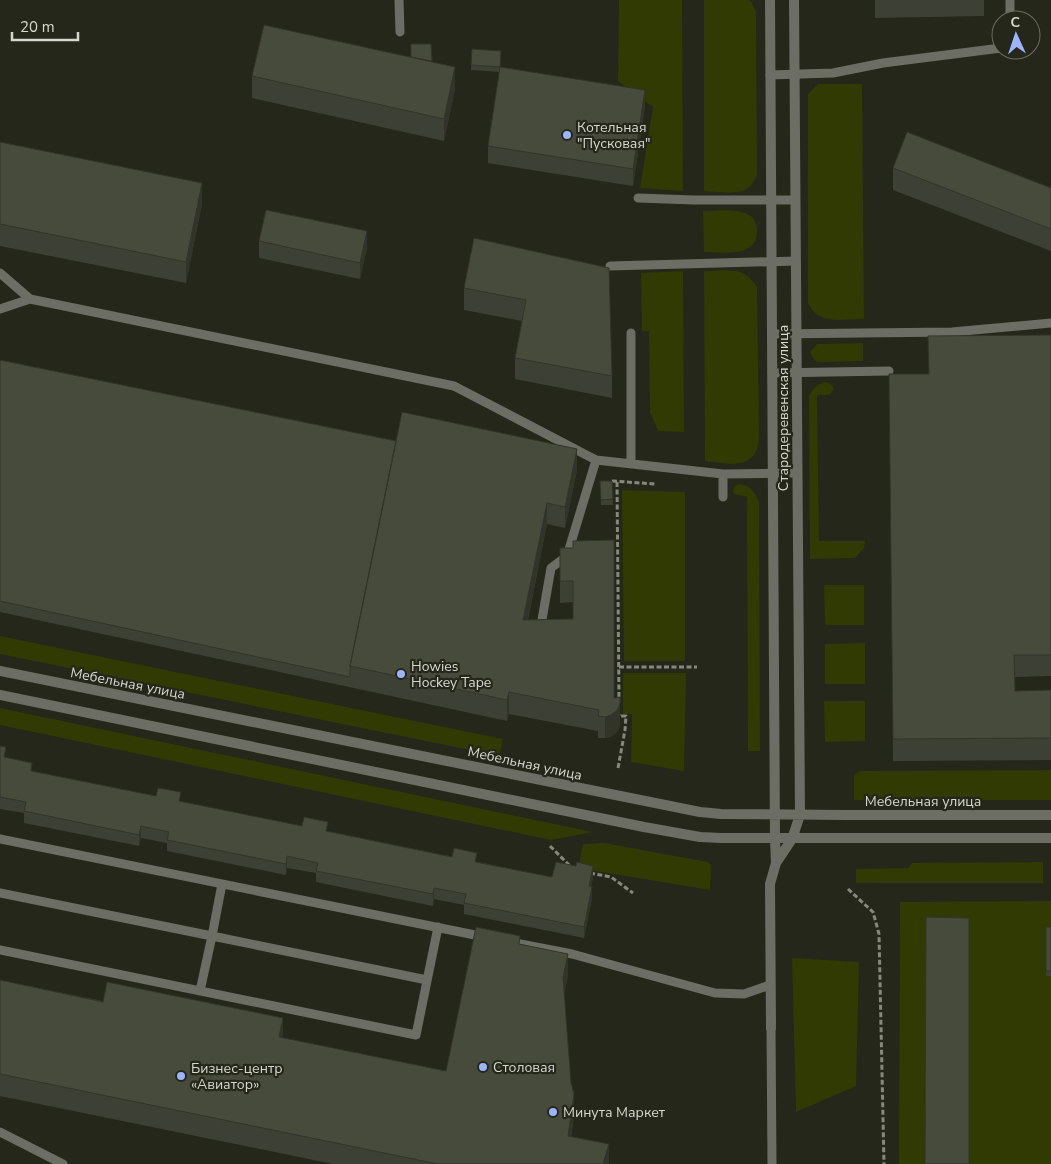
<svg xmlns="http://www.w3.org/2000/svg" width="1051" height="1164" font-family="'Nunito Sans',sans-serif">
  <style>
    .green { fill: #303a02 }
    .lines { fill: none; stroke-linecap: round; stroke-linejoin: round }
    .path { stroke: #85887c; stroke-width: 3; stroke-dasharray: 5 2.5; stroke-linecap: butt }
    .service { stroke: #6c6e66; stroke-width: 9 }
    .minor { stroke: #6c6e66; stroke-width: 10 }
    .tertiary { stroke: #6c6e66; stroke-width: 10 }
    .wall { fill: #3d4034 }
    .shaded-wall { fill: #32342a }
    .building { fill: #474b3c; stroke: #32342a }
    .poi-dot { fill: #9cb4fd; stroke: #242719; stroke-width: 2 }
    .labels { text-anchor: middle; stroke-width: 4.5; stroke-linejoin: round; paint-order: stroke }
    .poi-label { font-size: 14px; fill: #d5d8ce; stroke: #242719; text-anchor: start }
    .street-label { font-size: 14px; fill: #d5d8ce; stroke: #242719 }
  </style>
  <rect width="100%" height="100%" fill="#242719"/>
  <path class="green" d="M619 0H682L683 191 640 188 653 107 618 81Z
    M704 0H749L752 3 756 12 757 175C748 199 726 192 704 191Z
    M818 84H862L864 319C841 319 819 326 808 303V94Z
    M703 211C716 211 735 208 747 214 753 216 757 223 757 229 759 259 722 252 704 252Z
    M683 271 684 432 658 431 650 412 649 331H642L641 273Z
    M704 271C727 271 744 265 757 287L759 440C755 472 728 463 705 461Z
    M863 343V361L817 362 813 358 810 352 817 344Z
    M824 382C830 383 832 384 834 389L829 395H817L819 541H865L864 548 855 558 810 559 809 396C813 389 816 385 824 382Z
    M739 484C750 485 755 492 759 502L760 751H748L747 497 734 494 733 490 735 486Z
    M622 490 685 492V661H624Z
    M824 585H864V625H825Z
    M0 636 503 739 499 756 0 654Z
    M865 643V684H825V644Z
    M623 673H686L684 771 631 762 632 714H623Z
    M824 701H865V741L825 742Z
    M0 708 593 832 551 840 0 725Z
    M1051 770V800H854V775L859 771Z
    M604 843 708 862 711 865 710 890 578 868 583 844Z
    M1043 862V883H856V869L908 868 912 863Z
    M1051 901V1164H899L900 902Z
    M792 958 859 962 856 1086 796 1112Z"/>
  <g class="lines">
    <path class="path" d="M612 481 655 484
      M617 482 619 700
      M619 667H697
      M618 768 625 730 626 716H619V714
      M550 846 570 866
      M590 873 611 877 633 893
      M848 889 873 912 879 934 884 1164"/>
    <path class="service" d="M399 0 400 32
      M1010 0V20
      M770 75 833 73 883 63 1001 48
      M638 198 694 200H795
      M610 266 796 261
      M0 273 30 299 454 386 596 460 723 474 797 473
      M0 309 30 299
      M772 334 952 332 1051 323
      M772 373 889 371
      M631 464V333
      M723 497V474
      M540 631 551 568 567 556 596 460
      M0 839 485 937
      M0 893 212 936 222 884
      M510 942 572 954 715 993 744 994 770 985
      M0 950 416 1035 438 927
      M200 991 212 936 427 980
      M771 1028 772 1164
      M0 1132 63 1164"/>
    <path class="minor" d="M775 839 776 863
      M771 1028 770 884 776 863 792 839"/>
    <path class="tertiary" d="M770 0 775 839
      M0 671 700 812 721 814 847 815H1051
      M0 695 644 827 700 837 721 838H1051
      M792 839 800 815 794 0"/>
  </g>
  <path class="wall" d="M875 0H984V16L875 18Z
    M501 57 500 69 645 106 633 186 488 163V146L500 72 471 70V65Z
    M252 76 455 89 444 141 252 98Z
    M0 142 202 204 186 283 0 246Z
    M893 168 1051 188V251L893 190Z
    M474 238 612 376V398L515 379V358L522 321 464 310V288Z
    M259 241 367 248 360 279 259 258Z
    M1051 335V676L1014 677 1015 691 1051 690V760L893 761 889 374H929Z
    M0 360 396 441 577 470 565 528 547 524 528 620 573 619V602L560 603V548H573L620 719V726L617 732 611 737 605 738H598V731L509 714 507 721 0 612Z
    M600 481H612L613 505H601Z
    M0 746 6 758 32 771 552 877H593L591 887 592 898 584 938 464 914V905L434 899 433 906 316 882V873L287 868 286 875 167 851V843L141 838 139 846 24 823V813L0 809Z
    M1046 927H1051V976H1046Z
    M520 944 568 976 564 993 571 1083 574 1116 571 1137 609 1164H333L0 1096V980L446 1071Z"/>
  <path class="shaded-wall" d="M455 67V89L444 141V119Z
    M645 90V106L633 186V169Z
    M202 183V204L186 283V262Z
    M367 231V248L360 279V263Z
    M577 449V470L565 528V507Z
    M547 503V524L523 642V620Z
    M509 692V714L507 721V700Z
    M620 697V726L617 732 611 737 605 738V717Z
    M141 826V838L139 846V835Z
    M287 856V868L286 875V864Z
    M593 866V877L589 897V886Z
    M592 887V898L584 938V927Z
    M434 888V899L433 906V894Z
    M568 954V976L563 998V977Z
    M283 1018V1039L279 1037Z
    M574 1094V1116L568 1158V1136Z
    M609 1144V1164H603Z"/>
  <path class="building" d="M264 25 455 67 444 119 252 76Z
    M411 44H431L432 61 411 57Z
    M472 49 501 51 500 67 471 65Z
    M500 67 645 90 633 169 488 146Z
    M907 132 1051 188V229L893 168Z
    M0 142 202 183 186 262 0 224Z
    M266 210 367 231 360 263 259 241Z
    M474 238 609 268 612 376 515 358 526 300 464 288Z
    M1051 335V655H1014L1015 691 1051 690V738L893 739 889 374H929L928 336Z
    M0 360 396 441 350 666V677L0 601Z
    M402 412 577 449 565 507 547 503 523 620 573 619V581H560V548H573V541L614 540V698L620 697V704L617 710 611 715 605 717 598 716 599 710 509 692 507 700 350 666Z
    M600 481H612L613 499 601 500Z
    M0 746 6 747 4 757 32 763 31 771 156 796 158 788 181 792 179 801 302 826 304 817 328 822 326 831 452 857 454 848 477 853 475 862 552 877 556 862 576 866 577 862 593 866 589 886 592 887 584 927 464 903 466 894 434 888 433 894 316 871 318 863 287 856 286 864 167 840 169 832 141 826 139 835 24 811 26 802 0 797Z
    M926 917 969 918V1164H925Z
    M476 927 520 936 519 944 568 954 563 977 571 1083 574 1094 568 1136 609 1144 603 1164H438L0 1074V980L103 1002 107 982 283 1018 279 1037 446 1071Z
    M1046 927H1051V971H1046Z"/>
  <g class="poi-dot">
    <circle cx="567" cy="135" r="5"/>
    <circle cx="401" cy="674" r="5"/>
    <circle cx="483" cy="1067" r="5"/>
    <circle cx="181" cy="1076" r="5"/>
    <circle cx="553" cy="1112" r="5"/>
  </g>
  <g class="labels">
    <g class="poi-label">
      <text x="577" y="132">Котельная<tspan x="577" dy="16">"Пусковая"</tspan></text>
      <text x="411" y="671">Howies<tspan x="411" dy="16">Hockey Tape</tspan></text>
      <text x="493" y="1072">Столовая</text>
      <text x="191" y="1073">Бизнес-центр<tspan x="191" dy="16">«Авиатор»</tspan></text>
      <text x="563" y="1117">Минута Маркет</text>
    </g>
    <g class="street-label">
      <text transform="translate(783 408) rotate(-90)" y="5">Стародеревенская улица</text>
      <text transform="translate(128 683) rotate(11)" y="5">Мебельная улица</text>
      <text transform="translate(525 763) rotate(12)" y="5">Мебельная улица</text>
      <text x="923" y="806">Мебельная улица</text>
    </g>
  </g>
  <g transform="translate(1016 35) rotate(357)"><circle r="24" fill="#242719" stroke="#6b6e61"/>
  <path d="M0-4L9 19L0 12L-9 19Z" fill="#9cb4fd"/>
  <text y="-8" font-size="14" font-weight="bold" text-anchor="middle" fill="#d5d8ce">С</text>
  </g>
  <path d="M12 32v8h66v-8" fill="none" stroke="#d5d8ce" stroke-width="2.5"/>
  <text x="20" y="32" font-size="15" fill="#d5d8ce" stroke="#242719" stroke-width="4" paint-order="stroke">20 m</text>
</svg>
